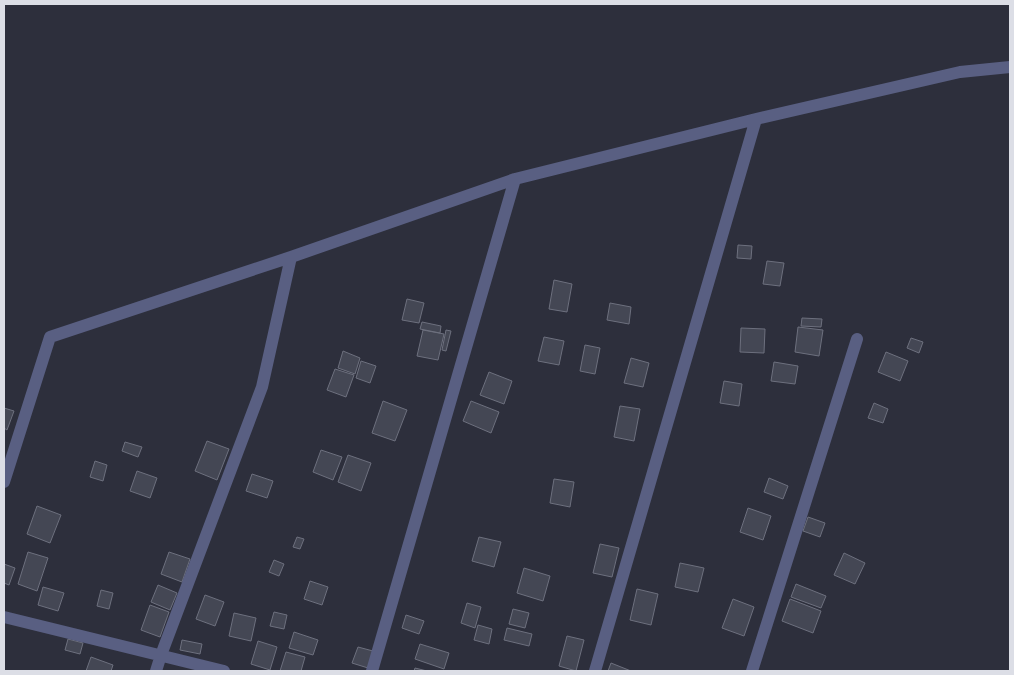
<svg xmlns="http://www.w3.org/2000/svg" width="1014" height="675" font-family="Overpass,sans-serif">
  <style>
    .building { fill: #444754; stroke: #6d707e }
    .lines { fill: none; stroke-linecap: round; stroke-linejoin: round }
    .minor { stroke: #595f82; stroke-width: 12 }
  </style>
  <rect width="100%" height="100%" fill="#2d2f3c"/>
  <path class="building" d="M738 245 752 246 751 259 737 258Z
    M767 261 784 263 780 286 763 284Z
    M554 280 572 284 567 312 549 309Z
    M407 299 424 303 419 323 402 320Z
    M610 303 631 307 629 324 607 320Z
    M802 318 822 319 821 327 801 326Z
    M422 322 441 326 440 333 420 329Z
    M798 327 823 330 819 356 795 352Z
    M741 328 765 329 764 353 740 352Z
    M423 330 444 334 438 360 417 356Z
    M446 330 451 331 446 351 442 350Z
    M544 337 564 341 559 365 538 361Z
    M911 338 923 342 919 353 907 348Z
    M585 345 600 348 595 374 580 371Z
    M343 351 360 358 355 374 338 368Z
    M886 352 908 361 900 381 878 372Z
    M631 358 649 363 643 387 624 383Z
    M361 361 376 366 370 383 356 378Z
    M774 362 798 366 795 384 771 381Z
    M335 369 354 375 346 397 327 390Z
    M489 372 512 381 504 404 480 395Z
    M724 381 742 384 739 406 720 403Z
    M383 401 407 410 395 441 372 433Z
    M471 401 499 412 491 433 463 421Z
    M874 403 888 409 883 423 868 418Z
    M620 406 640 409 634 441 614 437Z
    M4 408 14 411 7 430 4 428Z
    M207 441 229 449 217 480 195 471Z
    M125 442 142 447 138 457 122 451Z
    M321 450 342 457 333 480 313 472Z
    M348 455 371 463 361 491 338 482Z
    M95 461 107 465 103 481 90 477Z
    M137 471 157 478 150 498 130 491Z
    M252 474 273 481 267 498 246 491Z
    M769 478 788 486 783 499 764 492Z
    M554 479 574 482 570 507 550 503Z
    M37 506 61 515 50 543 27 534Z
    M748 508 771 516 763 540 740 532Z
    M808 517 825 523 820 537 803 531Z
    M297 537 304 539 300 549 293 547Z
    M479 537 501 542 494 567 472 561Z
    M600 544 619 548 612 577 593 573Z
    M28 552 48 558 37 591 18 584Z
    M169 552 190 559 182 582 161 574Z
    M844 553 865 563 855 584 834 575Z
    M274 560 284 564 279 576 269 572Z
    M680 563 704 568 698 592 675 587Z
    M4 564 15 568 9 585 4 583Z
    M524 568 550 576 543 601 517 593Z
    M310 581 328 587 322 605 304 599Z
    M796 584 826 596 821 608 791 597Z
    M158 585 177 593 170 610 151 602Z
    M43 587 64 593 58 611 38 605Z
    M637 589 658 594 651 625 630 620Z
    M101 590 113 593 109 609 97 606Z
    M205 595 224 602 215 626 196 619Z
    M733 599 754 607 744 636 722 628Z
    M790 599 821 611 813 633 782 621Z
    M467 603 481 607 475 628 461 623Z
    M150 605 169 612 160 637 141 630Z
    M513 609 529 613 525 628 509 624Z
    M274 612 287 615 284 629 270 626Z
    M234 613 256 618 251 641 229 636Z
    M406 615 424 621 419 634 402 628Z
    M478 625 492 629 489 644 474 640Z
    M507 628 532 634 529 646 504 640Z
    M294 632 318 640 313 655 289 648Z
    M567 636 584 640 576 671 559 666Z
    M68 639 83 643 80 654 65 650Z
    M182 640 202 644 200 654 180 650Z
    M258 641 277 647 270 670 251 664Z
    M420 644 449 653 444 669 415 659Z
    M358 647 373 651 368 668 352 663Z
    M286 652 305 657 301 671H280Z
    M91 657 113 665 111 671H86Z
    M611 663 631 671H608Z
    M415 668 427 671H414Z"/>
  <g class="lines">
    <path class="minor" d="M4 482 50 337 291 257 515 179 756 119 960 72 1010 67
      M4 617 224 671
      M156 671 161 655 262 387 291 257
      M372 671 515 179
      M595 671 756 119
      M752 671 857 339"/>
  </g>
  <rect width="1014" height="675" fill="none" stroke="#dcdee6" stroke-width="10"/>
</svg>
